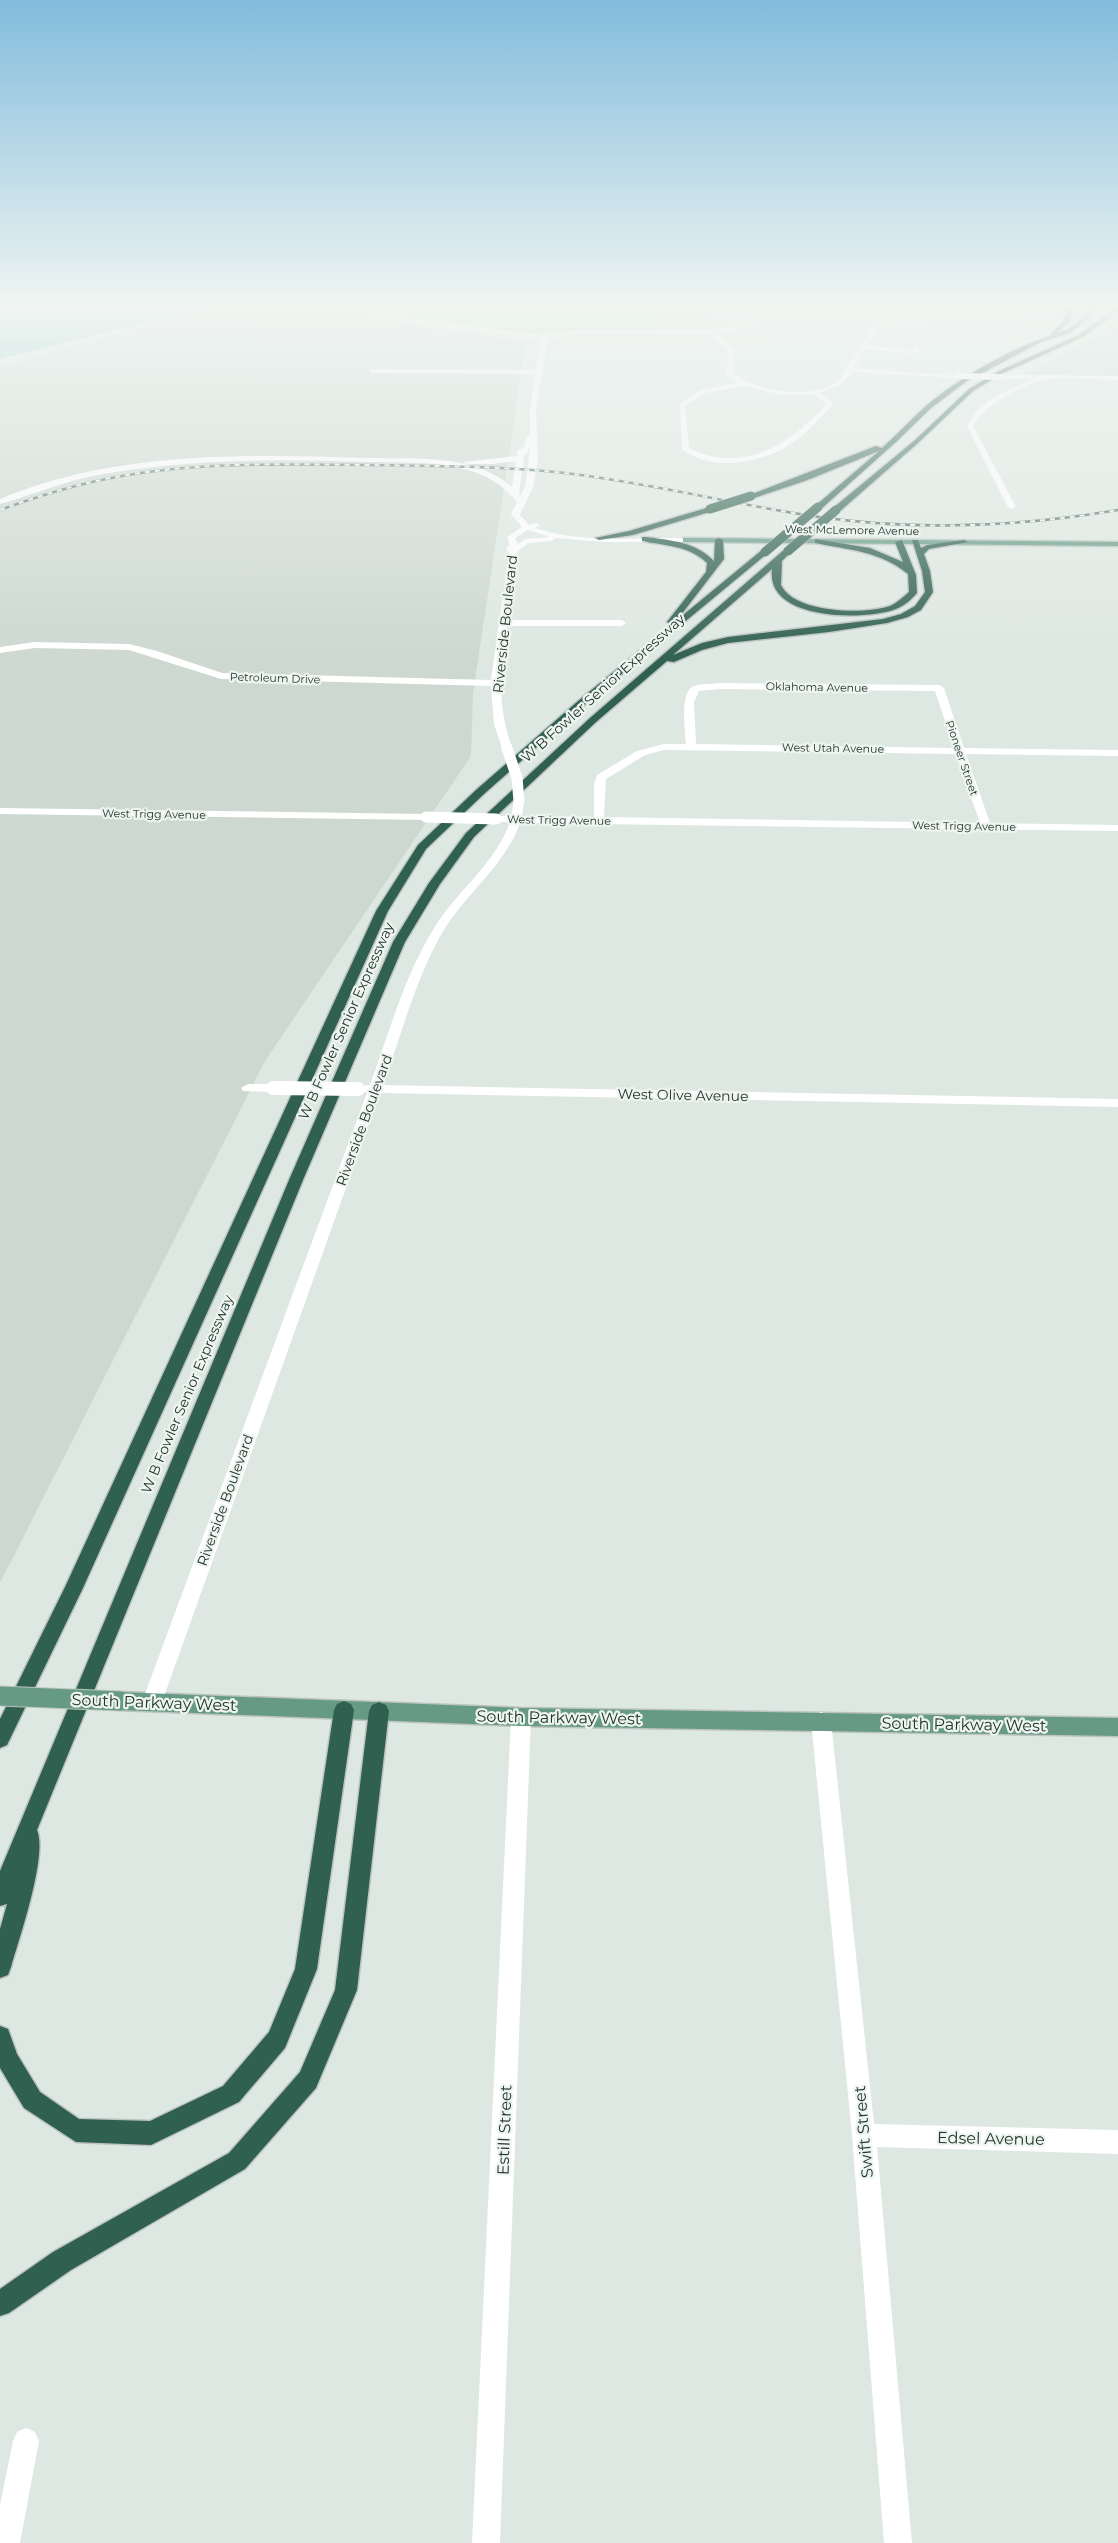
<svg xmlns="http://www.w3.org/2000/svg" width="1118" height="2543" font-family="Montserrat,sans-serif">
  <style>
    .built { fill: #cdd8d1 }
    .green { fill: #b8d8bc }
    .water { fill: #8ac9c9 }
    .lines { fill: none; stroke-linecap: round; stroke-linejoin: round }
    .major-casing { stroke: #bcc3c0; stroke-width: 3 }
    .highway-casing { stroke: #bcc3c0; stroke-width: 3 }
    .minor { fill: #fff; fill-rule: evenodd }
    .major { fill: #669a85; fill-rule: evenodd }
    .highway { fill: #30604f; fill-rule: evenodd }
    .rail-casing { stroke: #5b7269; stroke-width: 2.5 }
    .rail { stroke: #eef5f1; stroke-width: 2; stroke-dasharray: 5; stroke-linecap: butt }
    .major-bridge-casing { stroke: #bcc3c0; stroke-width: 21; stroke-linecap: butt }
    .highway-bridge-casing { stroke: #bcc3c0; stroke-width: 10; stroke-linecap: butt }
    .minor-bridge-far2 { stroke: #fff; stroke-width: 6 }
    .minor-bridge-far1 { stroke: #fff; stroke-width: 11 }
    .minor-bridge { stroke: #fff; stroke-width: 14 }
    .major-bridge { stroke: #669a85; stroke-width: 19 }
    .highway-bridge { stroke: #30604f; stroke-width: 9 }
    .labels { text-anchor: middle; stroke-width: 4.5; stroke-linejoin: round; paint-order: stroke }
    .far-street-label { font-size: 11px; fill: #21362d; stroke: #eef5f1 }
    .street-label { font-size: 14px; fill: #21362d; stroke: #eef5f1 }
    .near-street-label { font-size: 16px; fill: #21362d; stroke: #eef5f1 }
  </style>
  <rect width="100%" height="100%" fill="#dee8e2"/>
  <path class="built" d="M209 308H356L343 316 526 342 473 693 471 756 265 1061 0 1583V367Z
    M1118 317V376L1025 375 1086 343 1113 325Z"/>
  <path class="green" d="M374 308H711L712 313 697 317H662V330H573L534 334 383 315 372 312Z"/>
  <path class="water" d="M0 308H204L0 359Z"/>
  <g class="lines">
    <g class="major-casing">
      <path id="major" d="M686 538 1118 542V546L683 542V538Z
        M120 1692 521 1708 1118 1718V1736L521 1726 120 1710 113 1707 110 1701 113 1695Z"/>
    </g>
    <g class="highway-casing">
      <path id="highway" d="M1067 308H1073L1069 322 1057 333C1071 329 1082 321 1087 308H1093L1088 319 1070 333 1041 342 967 381 931 408 896 442 821 509 814 507 879 451 805 481 754 498 747 496 876 446 882 448C898 434 911 419 927 405 961 377 1011 348 1053 335L1051 333 1063 321Z
        M1113 308H1118V312L1083 337 1003 373 973 391 918 443 839 512H833V508L914 441 969 389 999 371 1079 335 1113 310Z
        M710 507 714 509 713 511 633 535 599 540 595 538 629 531Z
        M645 537C670 540 696 542 714 561L715 540 719 538 723 540 724 559 677 620 762 550 769 552 583 706 484 794 426 849 388 911 83 1588 7 1745 0 1748V1719L66 1585 376 911 418 845 476 790 577 702 671 625 667 622 706 572 707 563C688 545 666 546 642 541V537Z
        M815 539 870 548 903 562 895 542 902 540 916 575 917 593C912 599 904 606 896 609 864 621 765 621 772 569L673 655 702 643 728 637 883 619 901 614 915 606 925 592 922 571 912 540H918L921 548 927 545 964 540 968 542 929 549 924 554 930 571 933 592 921 610 908 617 887 623 829 632 728 643 702 650 674 662 667 661 596 722 474 837 440 884 405 942 303 1180 37 1830C48 1855 19 1939 11 1967L8 1975 0 1978V1929L7 1904 0 1906V1871L289 1180 393 942 429 883 466 833 590 718 785 549 792 551 782 561 781 585C794 613 864 615 890 606 897 603 903 597 909 592L908 574C880 551 849 550 815 543Z
        M344 1701 351 1704 354 1710 317 1969 285 2048 239 2102 151 2145 76 2142 24 2108 0 2068V2026L8 2029 17 2054 40 2092 79 2119 150 2121 223 2086 269 2032 295 1969 334 1710 337 1704Z
        M379 1702 386 1705 389 1711 357 1990 316 2088 245 2169 71 2270 9 2313 0 2316V2289L53 2252 229 2153 300 2072 335 1990 369 1711 372 1705Z"/>
    </g>
    <path class="minor" d="M365 308H371L370 310 386 315 545 336 577 330H711L744 325 762 317 763 308H769L768 318C754 330 734 331 716 333L734 350 733 373C755 391 815 401 838 381 843 377 844 372 846 369 858 349 871 330 882 308H888L880 322 934 327 931 329 879 326 868 346 912 350 916 346 919 348 914 354 866 349 854 368 960 376 957 378 852 372 842 384 820 393 833 403 829 409C817 421 806 434 792 443 764 463 711 473 682 449L680 404 701 390 737 383 727 374 728 350 709 334H577L548 339 536 408 538 459 533 487 520 515 529 525 538 523 539 525 535 528C582 544 637 537 686 538L690 540 686 542H605L555 538 552 541 528 543 517 552 508 620H622L626 623 622 626H507C501 673 496 701 512 748L511 750 502 748 494 724 491 686 221 679 129 650 35 648 0 653V647L35 642 129 644 157 651 222 673 491 680 509 553 506 548 510 545 507 537 522 527 511 514 517 502C504 486 488 476 468 470 436 461 402 463 370 462 279 459 188 459 98 475 64 481 33 495 0 504V499C114 451 245 454 367 458 414 459 474 453 512 487L516 461 493 464H466L462 462 517 456V450L524 448 527 436 530 434V408L536 374 372 373 369 371 372 369 536 370 542 339 385 319 365 312ZM743 386 783 395 813 394 826 403C822 411 813 417 807 423 775 454 731 470 689 448L685 406 705 393ZM530 448 525 487 520 496 519 494 524 457ZM528 530 550 537 526 539 518 544 515 538Z
      M1003 375 1118 376V380C1095 380 1070 376 1048 379 1024 383 984 405 973 426L1016 507 1012 509 1008 507 967 426C980 400 1009 389 1035 379L1001 378Z
      M720 683 939 685 944 688 964 748 1118 750V756L966 754 990 823 1118 825V831L520 823C505 865 469 891 445 928 416 976 402 1033 383 1085L1118 1099V1107L380 1093 162 1702 159 1708 152 1711 145 1708 142 1702 367 1093 360 1089 362 1086 370 1085C389 1033 404 977 433 930 456 891 494 866 510 822H496L491 819 496 816H511L514 801 519 798 524 801 522 816 594 817V784L597 775 637 751 664 744H686C685 732 680 694 692 687 699 683 713 684 720 683ZM720 689 935 691 954 748 696 744 694 702 699 691ZM664 750 956 754 980 823 604 817 606 779 645 755Z
      M0 808 426 814 431 817 426 820 0 814Z
      M248 1084H273L280 1088 273 1092 243 1091 241 1088Z
      M521 1708 528 1711 531 1717 500 2543H472L511 1717 514 1711Z
      M821 1712 828 1715 831 1721 874 2124 1118 2130V2154L877 2147 912 2543H884L852 2135 811 1721 814 1715Z
      M26 2428 35 2432 39 2441 20 2543H0V2505L13 2441 17 2432Z"/>
    <use href="#major" class="major"/>
    <use href="#highway" class="highway"/>
    <g class="rail-casing">
      <path id="rail" d="M0 510C30 499 61 489 92 482 183 461 277 464 369 465 437 466 505 466 573 474 655 484 736 505 819 517 919 531 1018 527 1118 510"/>
    </g>
    <use href="#rail" class="rail"/>
    <g class="major-bridge-casing">
      <path id="major-bridge" d="M0 1696 120 1701"/>
    </g>
    <g class="highway-bridge-casing">
      <path id="highway-bridge" d="M710 509 751 496
        M788 551 836 510
        M765 552 818 507"/>
    </g>
    <path class="minor-bridge-far2" d="M957 376 1003 377"/>
    <path class="minor-bridge-far1" d="M507 748 517 778 519 801
      M426 817 496 819"/>
    <path class="minor-bridge" d="M273 1088 358 1089"/>
    <use href="#major-bridge" class="major-bridge"/>
    <use href="#highway-bridge" class="highway-bridge"/>
  </g>
  <linearGradient id="sky" x2="0" y2="1"><stop stop-color="#82bcdc"/><stop offset="0.46" stop-color="#f0f5f2"/><stop offset="1" stop-color="#f0f5f2" stop-opacity="0"/></linearGradient>
  <rect width="1118" height="664" fill="url(#sky)"/>
  <g class="labels">
    <g class="far-street-label">
      <text transform="translate(852 530) rotate(1)" y="4">West McLemore Avenue</text>
      <text transform="translate(275 678) rotate(2)" y="4">Petroleum Drive</text>
      <text transform="translate(817 687) rotate(1)" y="4">Oklahoma Avenue</text>
      <text transform="translate(833 748) rotate(1)" y="4">West Utah Avenue</text>
      <text transform="translate(962 758) rotate(71)" y="4">Pioneer Street</text>
      <text transform="translate(154 814) rotate(1)" y="4">West Trigg Avenue</text>
      <text transform="translate(559 820) rotate(1)" y="4">West Trigg Avenue</text>
      <text transform="translate(964 826) rotate(1)" y="4">West Trigg Avenue</text>
    </g>
    <g class="street-label">
      <text transform="translate(505 624) rotate(-84)" y="5">Riverside Boulevard</text>
      <text transform="translate(603 688) rotate(-42)" y="5">W B Fowler Senior Expressway</text>
      <text transform="translate(346 1021) rotate(-66)" y="5">W B Fowler Senior Expressway</text>
      <text transform="translate(683 1095) rotate(1)" y="5">West Olive Avenue</text>
      <text transform="translate(364 1120) rotate(-70)" y="5">Riverside Boulevard</text>
      <text transform="translate(187 1394) rotate(-67)" y="5">W B Fowler Senior Expressway</text>
      <text transform="translate(225 1500) rotate(-70)" y="5">Riverside Boulevard</text>
    </g>
    <g class="near-street-label">
      <text transform="translate(154 1702) rotate(2)" y="6">South Parkway West</text>
      <text transform="translate(559 1717) rotate(1)" y="6">South Parkway West</text>
      <text transform="translate(964 1724) rotate(1)" y="6">South Parkway West</text>
      <text transform="translate(504 2130) rotate(-88)" y="6">Estill Street</text>
      <text transform="translate(863 2132) rotate(-95)" y="6">Swift Street</text>
      <text transform="translate(991 2138) rotate(1)" y="6">Edsel Avenue</text>
    </g>
  </g>
</svg>
